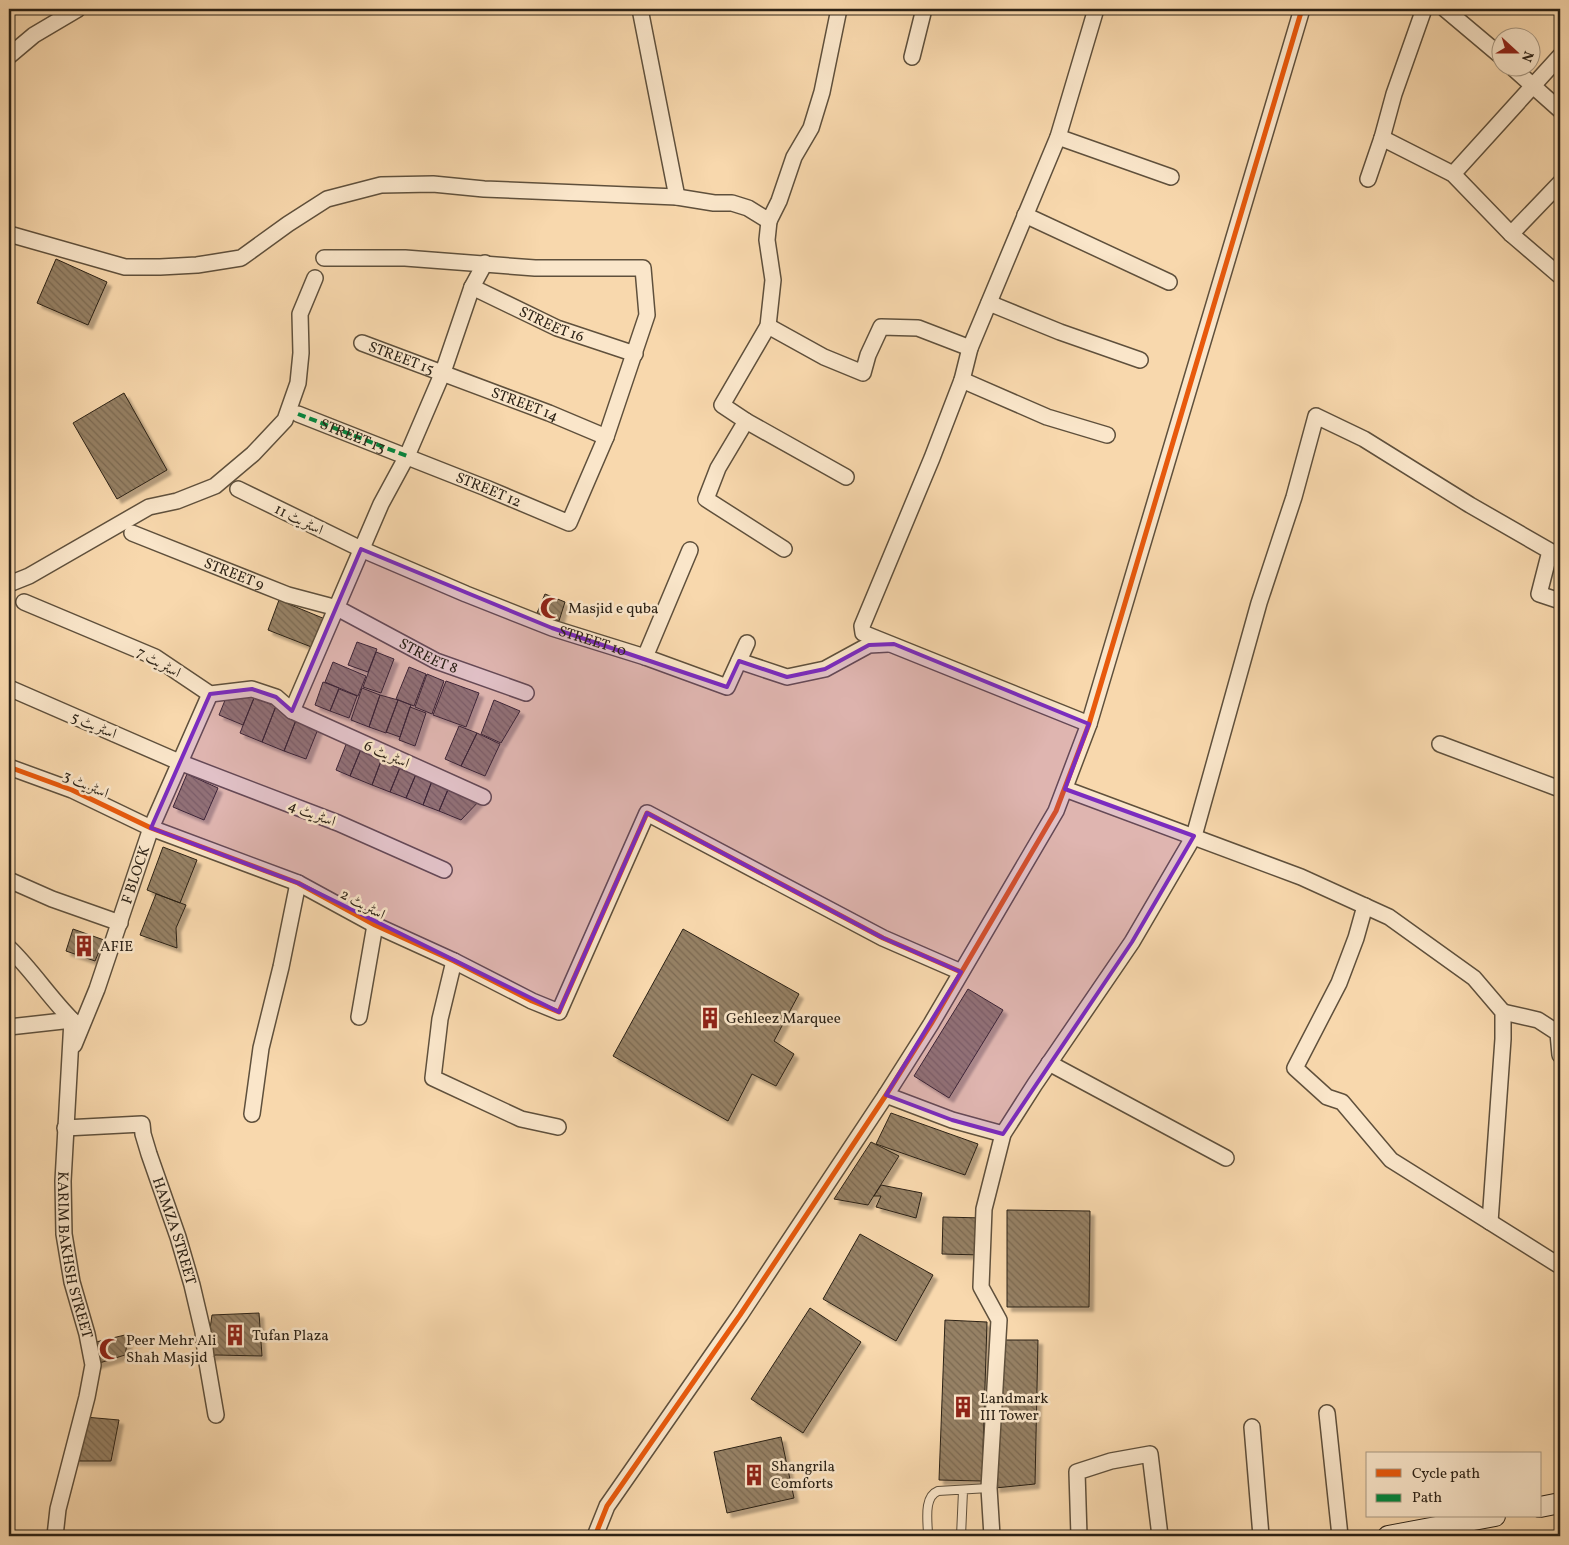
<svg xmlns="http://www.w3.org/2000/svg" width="1569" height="1545" font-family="Vollkorn,Amiri,serif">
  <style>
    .building { fill: url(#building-back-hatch); stroke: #2c2216; filter: url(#shadow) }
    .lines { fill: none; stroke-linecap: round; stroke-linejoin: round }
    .lane-casing { stroke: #5f503c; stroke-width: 10 }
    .street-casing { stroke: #5f503c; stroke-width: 18 }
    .secondary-casing { stroke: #2c2216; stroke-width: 22 }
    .lane { stroke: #fae6ca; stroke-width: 8 }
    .street { stroke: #fae6ca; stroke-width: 15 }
    .secondary { stroke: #fae6ca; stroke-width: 20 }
    .quiet { stroke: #00873e; stroke-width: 4; stroke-dasharray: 8 4; stroke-linecap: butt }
    .cycleway-casing { stroke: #fae6ca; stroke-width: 8 }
    .cycleway { stroke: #e8590c; stroke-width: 5 }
    .marked { fill: #7b2cbf; fill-opacity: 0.2; stroke: #7b2cbf; stroke-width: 4; stroke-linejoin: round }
    .labels { text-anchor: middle; stroke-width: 5; stroke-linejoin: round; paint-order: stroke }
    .street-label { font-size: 15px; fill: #2c2216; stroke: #fae6ca }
    .poi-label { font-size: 15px; fill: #2c2216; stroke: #fae6ca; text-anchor: start }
  </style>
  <defs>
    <pattern id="building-back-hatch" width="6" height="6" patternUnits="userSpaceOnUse" patternTransform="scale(1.25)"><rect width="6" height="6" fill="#968165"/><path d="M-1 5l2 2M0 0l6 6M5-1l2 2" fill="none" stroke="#7b6952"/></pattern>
    <filter id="shadow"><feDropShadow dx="4.5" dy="4.5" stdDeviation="1" flood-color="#0004"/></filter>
  </defs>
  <rect width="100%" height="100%" fill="#f8d8ad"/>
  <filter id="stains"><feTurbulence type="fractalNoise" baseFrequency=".004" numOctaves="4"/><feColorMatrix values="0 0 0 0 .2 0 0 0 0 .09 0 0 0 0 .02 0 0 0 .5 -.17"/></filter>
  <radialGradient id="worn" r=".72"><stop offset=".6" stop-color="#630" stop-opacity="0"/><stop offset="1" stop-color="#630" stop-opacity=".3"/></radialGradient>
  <path class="building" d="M56 259 107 282 88 325 37 303Z
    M124 393 167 470 117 499 73 423Z
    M545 594 565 602 559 621 537 613Z
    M279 600 325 619 314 648 268 630Z
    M357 642 377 649 368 672 348 665Z
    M376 652 394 659 381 693 363 687Z
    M333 662 366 676 358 696 325 682Z
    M409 667 426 674 414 706 396 699Z
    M427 674 444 681 432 714 415 707Z
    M446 681 479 693 466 727 433 715Z
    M323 682 339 688 330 711 315 705Z
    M230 688 254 698 243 725 219 715Z
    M362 688 380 695 369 727 351 720Z
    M339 689 357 696 349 718 330 711Z
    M380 695 398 700 386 733 369 727Z
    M254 698 276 706 262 742 240 733Z
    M398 700 411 705 400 737 386 732Z
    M494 700 520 711 501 743 481 734Z
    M276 706 298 715 284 751 262 742Z
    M410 707 426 713 415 746 399 740Z
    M298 715 320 724 306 759 284 751Z
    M459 726 477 733 461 766 445 759Z
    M477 733 500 744 485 776 461 766Z
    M349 737 364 742 350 776 336 770Z
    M363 744 384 753 372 785 350 776Z
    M384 753 403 760 390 792 372 785Z
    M403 760 419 767 406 798 390 792Z
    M419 767 435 773 423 805 406 798Z
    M435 773 452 780 439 811 423 805Z
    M187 774 218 788 204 820 173 807Z
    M452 780 483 797 461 820 439 811Z
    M163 847 197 860 180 903 147 890Z
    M156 894 186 905 176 928 177 948 140 935Z
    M73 929 104 940 95 961 66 951Z
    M683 929 799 994 774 1041 794 1054 776 1086 752 1074 728 1121 613 1056Z
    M968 989 1003 1010 949 1098 914 1076Z
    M891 1113 978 1144 965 1175 876 1144Z
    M871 1142 899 1156 868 1205 834 1199Z
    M881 1185 922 1193 916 1218 876 1207 881 1196H874Z
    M1007 1210 1090 1211 1089 1307H1007Z
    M943 1217 983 1218 982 1255 942 1254Z
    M860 1234 933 1275 896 1341 823 1299Z
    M810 1308 861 1342 803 1433 751 1399Z
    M259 1313 262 1356 216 1355 206 1357 212 1315Z
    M945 1320 987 1322 982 1481 939 1480Z
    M129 1334 125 1355 93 1365 96 1342Z
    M1001 1340H1038L1035 1484 995 1488Z
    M85 1417 119 1420 111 1461H74Z
    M781 1437 794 1498 727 1513 714 1452Z"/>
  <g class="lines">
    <g class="lane-casing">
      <path id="lane" d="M928 1536C928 1522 923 1497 938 1491L989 1488
        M961 1536 963 1491"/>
    </g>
    <g class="street-casing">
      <g id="street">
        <path d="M640 9 677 197"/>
        <path d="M1445 9 1502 57"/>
        <path d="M9 56 34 35 78 9"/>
        <path d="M912 57 924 9"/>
        <path d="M1513 68 1560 110"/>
        <path d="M1058 137 1171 177"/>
        <path d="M1382 138 1453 174 1511 234 1560 276"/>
        <path d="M1453 174 1560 56"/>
        <path d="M1368 179 1382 138 1394 94 1424 9"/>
        <path d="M1025 215 1169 282"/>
        <path d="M769 221 767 240 773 280 768 326 722 405 746 421 718 468 706 499 784 549"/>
        <path d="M9 234 125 267H160L197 265 241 258 288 224 327 199 381 185 433 184 484 189 677 197 714 203H732L748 208 769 221 779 201 794 157 811 128 822 92 839 9"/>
        <path d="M1511 234 1560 183"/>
        <path id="s1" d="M472 287 557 328 635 354"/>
        <path d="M989 303 1060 332 1140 360"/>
        <path d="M768 326 824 357 863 373 868 355 881 327 918 328 970 348"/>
        <path id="s2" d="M362 343 549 413 606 437"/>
        <path d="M962 380 1047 417 1107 435"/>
        <path id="s3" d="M298 414 486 488 569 523 606 437 647 315 643 268H535L405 258H324"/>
        <path d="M746 421 846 477"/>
        <path id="s4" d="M238 489 361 549 466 594 552 628 645 657 727 687 747 643"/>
        <path id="s5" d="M132 533 288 595 337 608 436 661 526 693"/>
        <path d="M9 584 29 576 149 507 177 501 215 486 253 454 285 420 298 383 301 353 300 314 315 278"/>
        <path d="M24 602 155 657 210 694 252 689 276 697 292 711 483 797"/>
        <path d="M645 657 690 550"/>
        <path d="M739 661 787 677 825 669 869 645 888 644"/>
        <path d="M9 688 179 762 338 823 444 870"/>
        <path d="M292 711 381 504 407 456 443 372 472 287 485 263"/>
        <path d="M1089 724 863 633 862 626 932 458 962 380 970 348 1058 137 1096 9"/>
        <path d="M1440 744 1560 789"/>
        <path d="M9 767 72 790 151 828 298 883 375 925 454 961 532 1001 559 1012 647 813 883 938 961 972"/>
        <path d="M1065 789 1301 877 1389 917 1474 978 1503 1012V1039L1490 1222"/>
        <path d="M9 880 52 899 120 923"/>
        <path d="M1365 906 1356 938 1339 983 1295 1068 1327 1097 1342 1102 1391 1160 1560 1266"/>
        <path id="s6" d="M9 948C32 970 49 997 72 1020L63 1181 64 1234 72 1282 87 1334 93 1365 87 1397 58 1509 55 1536"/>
        <path d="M454 961 440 1019 433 1078 521 1119 558 1127"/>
        <path d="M1503 1012 1538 1020 1558 1033 1560 1055"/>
        <path d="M359 1017 375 925"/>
        <path d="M9 1027 72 1020"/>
        <path id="s7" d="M74 1045 97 989 151 828 210 694"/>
        <path d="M1049 1063 1226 1158"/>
        <path d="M886 1095 952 1120 1003 1134"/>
        <path d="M252 1114 261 1048 281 967 298 883"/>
        <path id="s8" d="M65 1128 142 1124 143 1134 149 1154 178 1237 192 1285 203 1332 206 1357 216 1415"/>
        <path d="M1327 1413 1340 1536"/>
        <path d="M1252 1427 1261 1536"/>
        <path d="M595 1536 607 1506 740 1315 886 1095 931 1024 1056 811 1089 724 1302 9"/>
        <path d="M992 1536 989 1488 999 1320 981 1287 984 1209 1003 1134 1035 1084 1132 942 1194 836 1259 603 1294 497 1316 416 1364 439 1470 505 1550 551 1539 594 1560 601"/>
        <path d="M1079 1536 1077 1472 1111 1461 1150 1454 1160 1536"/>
      </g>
    </g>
    <g class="secondary-casing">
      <path id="secondary" d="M1540 1507 1560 1503
        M1388 1536 1495 1516"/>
    </g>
    <use href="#lane" class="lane"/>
    <use href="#street" class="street"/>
    <use href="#secondary" class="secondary"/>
    <path class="quiet" d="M298 414 407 456"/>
    <g class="cycleway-casing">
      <path id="cycleway" d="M9 767 72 790 151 828 298 883 375 925 454 961 532 1001 559 1012 647 813 883 938 961 972
        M595 1536 607 1506 740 1315 886 1095 931 1024 1056 811 1089 724 1302 9"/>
    </g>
    <use href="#cycleway" class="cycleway"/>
  </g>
  <path class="marked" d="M361 549 552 628 727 687 739 661 787 677 825 669 869 645 894 644 1089 724 1065 789 1194 836 1132 942 1003 1134 952 1120 886 1095 961 972 883 938 647 813 559 1012 298 883 151 828 210 694 252 689 276 697 292 711Z"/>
  <defs>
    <g id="mosque-bare" transform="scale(1.725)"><path d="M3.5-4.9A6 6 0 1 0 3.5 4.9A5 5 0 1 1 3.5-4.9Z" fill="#8f2418" stroke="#fae6ca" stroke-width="2.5" paint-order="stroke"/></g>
    <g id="building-bare" transform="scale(1.725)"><path d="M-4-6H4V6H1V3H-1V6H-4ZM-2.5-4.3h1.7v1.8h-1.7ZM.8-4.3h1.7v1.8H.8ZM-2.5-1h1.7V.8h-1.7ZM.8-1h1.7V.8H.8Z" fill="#8f2418" stroke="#fae6ca" stroke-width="2.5" paint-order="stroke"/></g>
  </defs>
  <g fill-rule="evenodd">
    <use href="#mosque-bare" x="551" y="608"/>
    <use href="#building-bare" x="84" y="946"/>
    <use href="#building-bare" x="710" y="1018"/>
    <use href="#building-bare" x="235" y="1335"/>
    <use href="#mosque-bare" x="110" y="1349"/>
    <use href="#building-bare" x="963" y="1407"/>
    <use href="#building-bare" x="754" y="1475"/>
  </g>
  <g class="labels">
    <g class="street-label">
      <text dy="5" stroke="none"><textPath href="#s1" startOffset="88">STREET 16</textPath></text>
      <text dy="5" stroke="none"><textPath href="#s2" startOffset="42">STREET 15</textPath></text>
      <text dy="5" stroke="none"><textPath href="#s2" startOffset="174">STREET 14</textPath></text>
      <text dy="5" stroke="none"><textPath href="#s3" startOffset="59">STREET 13</textPath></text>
      <text dy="5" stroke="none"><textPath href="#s3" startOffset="205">STREET 12</textPath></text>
      <text transform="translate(299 519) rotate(26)" y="5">اسٹریٹ 11</text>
      <text dy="5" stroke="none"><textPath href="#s5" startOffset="110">STREET 9</textPath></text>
      <text dy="5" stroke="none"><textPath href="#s4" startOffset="386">STREET 10</textPath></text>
      <text dy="5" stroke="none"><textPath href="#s5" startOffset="322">STREET 8</textPath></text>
      <text transform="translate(159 662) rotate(29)" y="5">اسٹریٹ 7</text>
      <text transform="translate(94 725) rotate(23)" y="5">اسٹریٹ 5</text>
      <text transform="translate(387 754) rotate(24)" y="5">اسٹریٹ 6</text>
      <text transform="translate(86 784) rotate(24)" y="5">اسٹریٹ 3</text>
      <text transform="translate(312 813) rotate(21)" y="5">اسٹریٹ 4</text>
      <text dy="5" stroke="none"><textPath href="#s7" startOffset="181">F BLOCK</textPath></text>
      <text transform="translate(363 904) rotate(28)" y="5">اسٹریٹ 2</text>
      <text dy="5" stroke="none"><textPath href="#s8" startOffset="189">HAMZA STREET</textPath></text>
      <text dy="5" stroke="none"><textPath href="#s6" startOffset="332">KARIM BAKHSH STREET</textPath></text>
    </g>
    <g class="poi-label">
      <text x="568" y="613">Masjid e quba</text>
      <text x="100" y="951">AFIE</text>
      <text x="726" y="1023">Gehleez Marquee</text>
      <text x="252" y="1340">Tufan Plaza</text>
      <text x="126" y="1345">Peer Mehr Ali<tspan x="126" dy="17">Shah Masjid</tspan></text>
      <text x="980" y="1403">Landmark<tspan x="980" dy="17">III Tower</tspan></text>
      <text x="771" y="1471">Shangrila<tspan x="771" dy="17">Comforts</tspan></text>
    </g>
  </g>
  <rect width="1569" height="1545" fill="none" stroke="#f8d8ad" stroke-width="30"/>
  <rect x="10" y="10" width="1549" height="1525" fill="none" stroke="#2c2216" stroke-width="2.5"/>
  <rect x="15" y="15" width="1539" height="1515" fill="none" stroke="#2c2216"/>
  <rect x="1366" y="1452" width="175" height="65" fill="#fae6ca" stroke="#a89882"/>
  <rect x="1376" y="1469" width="25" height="8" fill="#e8590c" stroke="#a89882"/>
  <text x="1412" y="1478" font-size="15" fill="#2c2216">Cycle path</text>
  <rect x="1376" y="1494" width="25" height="8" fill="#00873e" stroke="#a89882"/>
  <text x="1412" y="1502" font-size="15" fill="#2c2216">Path</text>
  <g transform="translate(1516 52) rotate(111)"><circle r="24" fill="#fae6ca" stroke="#a89882"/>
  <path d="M0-4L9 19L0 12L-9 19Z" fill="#8f2418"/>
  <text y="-8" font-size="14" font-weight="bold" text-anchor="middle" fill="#2c2216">N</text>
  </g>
  <rect width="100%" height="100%" filter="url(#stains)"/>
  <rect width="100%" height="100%" fill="url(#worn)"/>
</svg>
